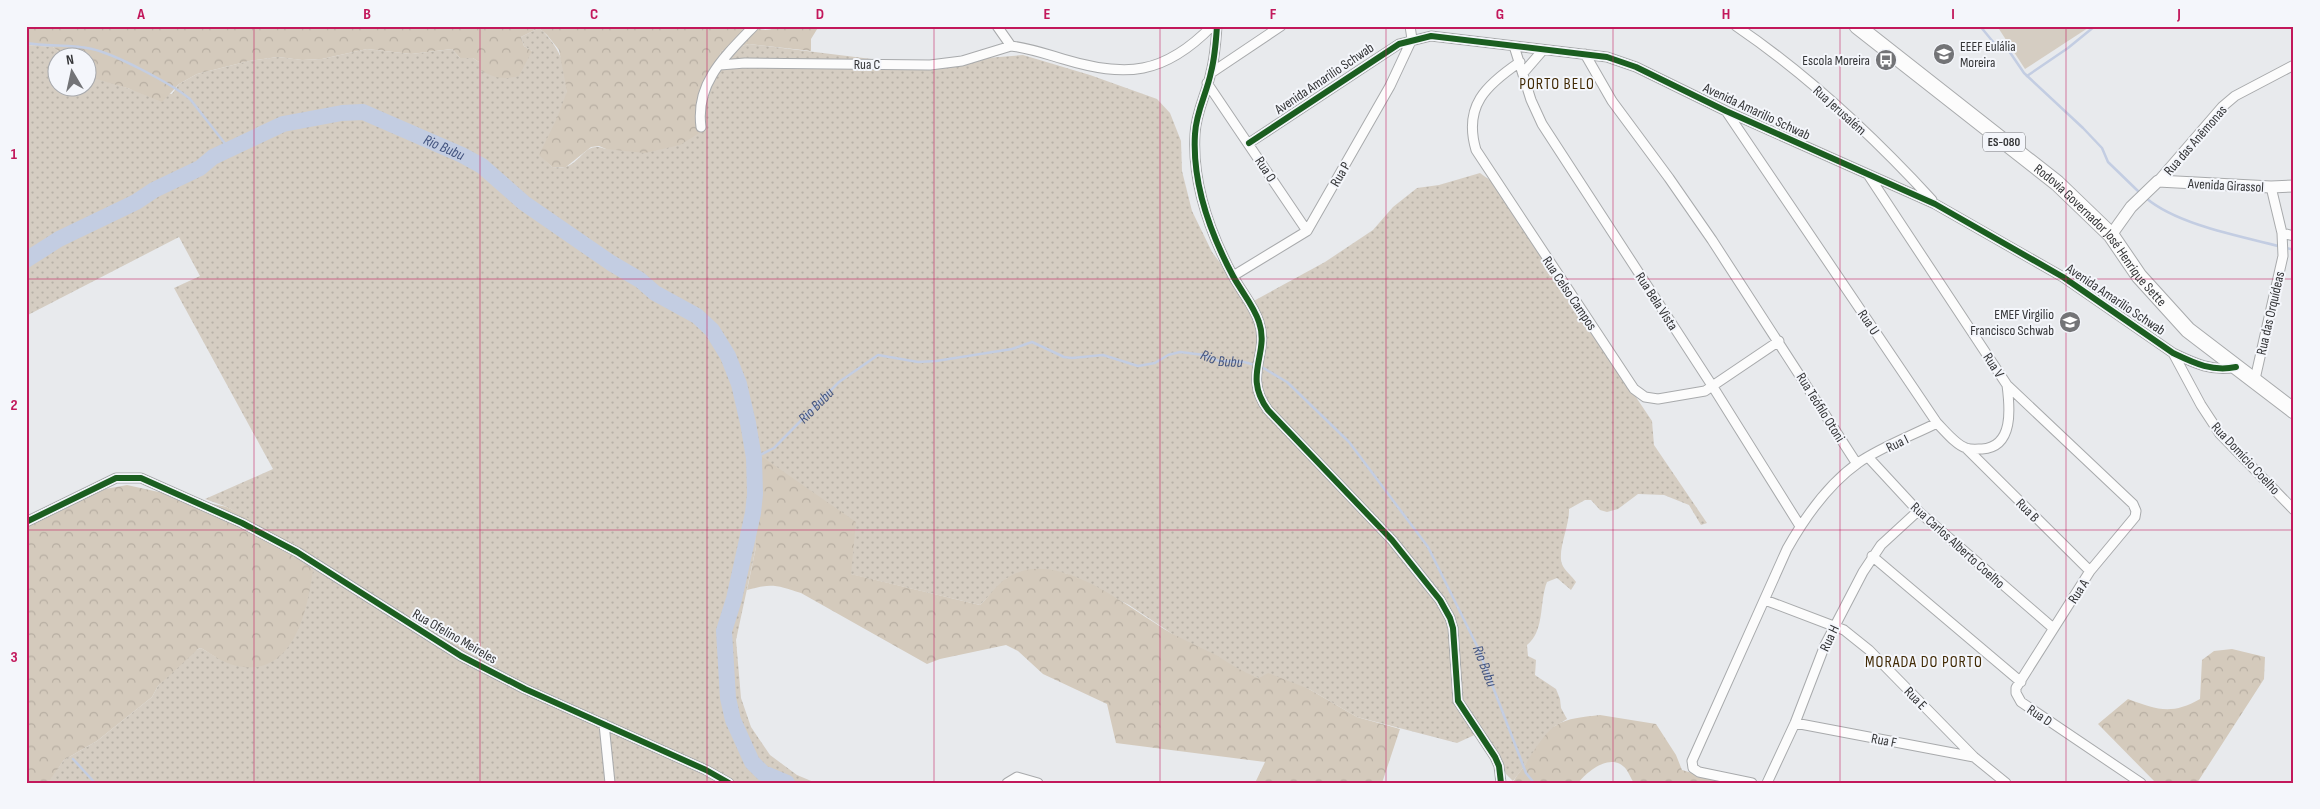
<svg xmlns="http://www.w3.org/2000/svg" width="2320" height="809" font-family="'Sofia Sans Condensed',sans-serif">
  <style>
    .green { fill: url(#green-dots) }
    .forest { fill: url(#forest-crowns) }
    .pitch { fill: #d5cdc2 }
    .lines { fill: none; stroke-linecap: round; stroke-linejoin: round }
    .stream { stroke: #c3cde2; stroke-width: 2.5 }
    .river { stroke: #c3cde2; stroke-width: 16 }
    .minor-casing { stroke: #a8aaac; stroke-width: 11 }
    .tertiary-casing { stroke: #a8aaac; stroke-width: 13 }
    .primary-casing { stroke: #a8aaac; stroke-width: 17 }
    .minor { stroke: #fcfcfc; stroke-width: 9 }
    .tertiary { stroke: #fcfcfc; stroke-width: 11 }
    .primary { stroke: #fcfcfc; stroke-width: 15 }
    .cycleway-casing { stroke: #f4f6fb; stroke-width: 9 }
    .cycleway { stroke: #1b5e20; stroke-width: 6 }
    .grid { fill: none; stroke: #c2185b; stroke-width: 1; stroke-opacity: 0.55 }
    .labels { text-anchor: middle; stroke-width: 4; stroke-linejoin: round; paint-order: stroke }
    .shield { fill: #f4f6fb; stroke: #6e6f72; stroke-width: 1 }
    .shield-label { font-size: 12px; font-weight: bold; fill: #343537 }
    .poi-label { font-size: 14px; fill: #343537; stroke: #f4f6fb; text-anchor: end }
    .street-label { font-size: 14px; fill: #343537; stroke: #f4f6fb }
    .water-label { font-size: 15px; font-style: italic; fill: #43547f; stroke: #f4f6fb }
    .quarter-label { font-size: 16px; letter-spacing: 1px; fill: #412a05; stroke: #f4f6fb }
    .neatline { fill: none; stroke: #c2185b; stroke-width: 2 }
    .grid-label { font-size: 16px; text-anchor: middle; font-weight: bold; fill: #c2185b }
  </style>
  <defs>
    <pattern id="green-dots" width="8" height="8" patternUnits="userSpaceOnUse" patternTransform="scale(1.25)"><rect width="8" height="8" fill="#d5cdc2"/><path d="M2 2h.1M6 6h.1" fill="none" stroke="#b7b1a7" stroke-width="1.8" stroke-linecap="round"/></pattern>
    <pattern id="forest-crowns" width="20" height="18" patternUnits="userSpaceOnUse" patternTransform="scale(1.25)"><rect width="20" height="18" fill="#d4cabc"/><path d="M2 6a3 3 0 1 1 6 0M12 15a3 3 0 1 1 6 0" fill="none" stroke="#b7aea2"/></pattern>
  </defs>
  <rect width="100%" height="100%" fill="#e8eaed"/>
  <path class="green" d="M539 28C556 42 569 67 567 90 567 106 547 140 540 155L552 167C557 167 564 168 568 166 584 158 586 141 606 149L709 88 721 51 749 44 912 64 1023 55 1090 75 1157 99 1170 113 1181 141 1182 171 1192 211 1212 252 1250 303 1325 262 1373 230 1393 207 1417 188 1439 185 1480 173 1491 181 1652 421 1654 445 1707 523 1701 525 1689 505 1664 495 1638 494 1618 509 1607 512 1600 510 1591 500H1585L1569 509C1570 524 1557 551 1562 564 1564 570 1572 576 1576 582L1571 590 1557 578 1547 582C1539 602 1545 631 1527 645L1528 656 1536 660 1535 675 1556 689 1560 699 1561 708 1567 719 1555 726 1513 781 1506 774 1496 753 1481 732 1457 743 1357 717 1309 689 1259 678 1246 674 1174 635 1129 605 1065 573 1007 578 980 605 850 574 755 453 756 547 736 640 741 698 751 727 770 755 797 775 816 783H44L50 779 64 760 97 741 152 697 158 686 172 671 192 652 201 648 216 657 315 556 227 507 205 499 273 469 174 288 200 276 179 237 26 316V45L53 47 66 57 58 58V88H88V75L130 89 172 94 179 84 197 74 249 61 278 57 302 60 322 59 367 49 411 54 452 49 460 58H473L479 62 532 51 524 46 521 37Z"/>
  <path class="forest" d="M26 26H753C764 33 772 29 783 26 794 24 808 26 819 26L811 39V51L749 44 721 51 709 88 704 130 680 145 645 153 606 149 599 146 591 147 566 167H552L539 155 558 116 567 91 559 50 547 35 539 28 521 37 524 46 532 51 519 76C503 80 493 78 479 69V62L473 58H460L452 49 411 54 367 49 322 59 302 60 278 57 249 61 197 74 179 84 162 102 130 89 90 77 88 75V58L66 57 53 47 26 45Z
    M755 452 856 522 851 574 980 605C989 597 997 584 1007 578 1058 544 1132 612 1175 635 1188 642 1202 648 1216 655 1230 664 1243 672 1259 678L1268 673 1309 689 1357 717 1400 729 1382 783H1255L1265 762 1116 743 1107 704 1043 674 1018 651 1006 645 940 659 927 664 801 593C777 585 771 583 747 590L756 547Z
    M127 485 227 507 315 555C310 596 300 673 244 667 228 666 214 656 201 648L198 649 158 686 152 697 97 741 64 760 50 780 44 783H26V516L35 514 67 496Z
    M2232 649 2265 657 2264 679 2197 783H2156L2098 724 2128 699C2157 710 2172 715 2200 699L2202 660 2214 651Z
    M1600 715 1656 724 1676 755 1682 770 1726 783H1634C1631 779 1629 773 1626 769 1611 751 1587 772 1578 783H1513C1516 775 1524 768 1528 760 1553 722 1555 720 1600 715Z"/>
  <path class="pitch" d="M1997 26H2091L2025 69Z"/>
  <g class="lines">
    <g class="stream">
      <path d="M1980 26 1994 43 2009 51 2024 73 2083 128 2102 148 2108 162 2140 193"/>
      <path d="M26 43C48 47 71 44 92 49 115 54 172 84 190 99L230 150"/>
      <path d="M2027 76 2068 48 2095 26"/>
      <path d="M2146 198C2180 227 2251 238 2294 250"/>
      <path id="s1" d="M1260 366 1287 382 1349 442 1428 547 1478 648 1526 773 1534 783"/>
      <path id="s2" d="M754 458 774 448 839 382 878 355 918 362 936 361 1012 349 1032 342 1064 357 1072 358 1103 355 1138 366 1155 363 1168 355 1180 352 1204 355 1219 361 1244 362 1255 365"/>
      <path d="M73 759 95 783"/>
    </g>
    <path class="river" id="s3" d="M26 260 59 239 136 202 154 190 200 168 213 157 283 124 342 113 363 112 462 155 482 166 524 203 611 263 640 280 655 293 697 316 712 330 728 356 739 384 748 423 754 458 755 494 753 513 734 599 724 631 728 698 733 720 752 762 763 773 787 783"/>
    <g class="minor-casing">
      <path id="minor" d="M997 26 1011 46C1029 48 1046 54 1063 59 1126 78 1164 75 1212 26
        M1217 26C1216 41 1215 57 1211 72 1207 93 1196 111 1195 134 1192 184 1210 233 1233 276 1241 291 1254 306 1259 322 1270 354 1242 375 1268 410L1392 540 1440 600 1450 618 1453 628 1458 701 1495 757 1499 766 1501 783
        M1736 26C1808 75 1873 136 1932 200
        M1514 46 1531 100 1542 124 1713 387 1800 526
        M1585 54 1612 101 1669 178 1712 240 1857 464
        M1520 62C1486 85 1463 106 1476 150L1634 389 1645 397 1658 399 1705 391 1779 341
        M720 65 745 63 930 65 962 61 1011 46
        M1524 72 1543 50
        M1211 73 1281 26
        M1207 83 1307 231
        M1726 111 1937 423C1945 431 1956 445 1966 448 1971 450 1978 449 1982 449 2014 447 2010 408 2007 385
        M701 127C695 83 725 56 754 26
        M1249 143 1399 44 1431 36 1607 57 1636 67 1726 111 1935 204 2063 277 2173 353C2194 363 2212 372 2236 367
        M1869 176 2007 385 2133 504 2136 511 2135 517 2090 571 2016 688V693L2021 702 2141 783
        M2158 181 2222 107 2235 96 2294 65
        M2282 233 2294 236
        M1233 276 1307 231 1390 86 1412 39 1410 26
        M2173 353 2201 405 2220 434 2294 510
        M2255 379 2283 256 2282 233 2271 187
        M1966 448 2090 571
        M1868 457 1918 511 2053 628
        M26 522 116 478H141L242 523 297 552 461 656 525 689 706 770 729 783
        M1872 556 2021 682
        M1765 600 1844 630 1869 650 1974 757 2006 783
        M1795 723 1974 757
        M604 724 610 783
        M1007 783 1017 777 1038 783
        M1752 783 1699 772 1693 768 1692 761 1787 549C1805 517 1827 485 1858 463 1881 447 1911 436 1937 423
        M1767 783 1795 723 1825 645 1863 572 1881 545 1918 511"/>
    </g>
    <g class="tertiary-casing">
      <path id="tertiary" d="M2111 235 2131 207 2158 181 2271 187 2294 186"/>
    </g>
    <g class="primary-casing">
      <g id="primary">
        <path id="s4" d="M1857 26 2057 183 2111 235 2139 276 2188 330 2294 411"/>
      </g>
    </g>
    <use href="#minor" class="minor"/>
    <use href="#tertiary" class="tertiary"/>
    <use href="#primary" class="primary"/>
    <g class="cycleway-casing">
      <path id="cycleway" d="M1217 26C1216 41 1215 57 1211 72 1207 93 1196 111 1195 134 1192 184 1210 233 1233 276 1241 291 1254 306 1259 322 1270 354 1242 375 1268 410L1392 540 1440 600 1450 618 1453 628 1458 701 1495 757 1499 766 1501 783
        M1249 143 1399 44 1431 36 1607 57 1636 67 1726 111 1935 204 2063 277 2173 353C2194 363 2212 372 2236 367
        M26 522 116 478H141L242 523 297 552 461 656 525 689 706 770 729 783"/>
    </g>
    <use href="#cycleway" class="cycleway"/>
  </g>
  <path class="grid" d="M254 26V783M480 26V783M707 26V783M934 26V783M1160 26V783M1386 26V783M1613 26V783M1840 26V783M2066 26V783M26 279H2294M26 530H2294"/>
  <defs>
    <g id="school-disc" transform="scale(1.125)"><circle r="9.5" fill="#737477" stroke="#f4f6fb"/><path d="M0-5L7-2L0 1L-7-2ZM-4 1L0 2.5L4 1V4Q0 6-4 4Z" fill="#fff"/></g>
    <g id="bus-disc" transform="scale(1.125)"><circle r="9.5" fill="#737477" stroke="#f4f6fb"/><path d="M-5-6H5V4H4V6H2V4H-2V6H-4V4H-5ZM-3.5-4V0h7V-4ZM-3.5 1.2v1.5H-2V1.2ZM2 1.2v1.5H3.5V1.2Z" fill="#fff"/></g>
  </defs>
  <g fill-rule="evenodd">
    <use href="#school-disc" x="1944" y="54"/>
    <use href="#bus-disc" x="1886" y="60"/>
    <use href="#school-disc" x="2070" y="322"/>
  </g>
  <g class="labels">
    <rect class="shield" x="1983" y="132.5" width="42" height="19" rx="4"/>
    <g class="shield-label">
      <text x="2004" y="146">ES-080</text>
    </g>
    <g class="poi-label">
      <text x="1960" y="51" text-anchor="start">EEEF Eulália<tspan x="1960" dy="16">Moreira</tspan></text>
      <text x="1870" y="65">Escola Moreira</text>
      <text x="2054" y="319">EMEF Virgilio<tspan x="2054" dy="16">Francisco Schwab</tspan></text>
    </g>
    <g class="street-label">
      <text x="867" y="69">Rua C</text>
      <text transform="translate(1324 78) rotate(-34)" y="5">Avenida Amarilio Schwab</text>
      <text transform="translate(1840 110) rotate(42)" y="5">Rua Jerusalém</text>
      <text transform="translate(1757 111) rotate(25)" y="5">Avenida Amarilio Schwab</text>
      <text transform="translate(2195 140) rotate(-49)" y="5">Rua das Anêmonas</text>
      <text transform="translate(1266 169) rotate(57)" y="5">Rua O</text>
      <text transform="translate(1340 174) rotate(-60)" y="5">Rua P</text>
      <text transform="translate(2226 185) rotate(3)" y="5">Avenida Girassol</text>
      <text dy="5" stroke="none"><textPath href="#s4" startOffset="322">Rodovia Governador José Henrique Sette</textPath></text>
      <text transform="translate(1570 293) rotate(56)" y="5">Rua Celso Campos</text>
      <text transform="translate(2116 299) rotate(34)" y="5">Avenida Amarilio Schwab</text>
      <text transform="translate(1657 301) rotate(57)" y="5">Rua Bela Vista</text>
      <text transform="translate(2270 313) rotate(-77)" y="5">Rua das Orquídeas</text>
      <text transform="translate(1869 322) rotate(56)" y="5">Rua U</text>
      <text transform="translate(1994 365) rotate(57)" y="5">Rua V</text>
      <text transform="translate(1821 407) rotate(58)" y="5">Rua Teófilo Otoni</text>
      <text transform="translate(1897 443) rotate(-26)" y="5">Rua I</text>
      <text transform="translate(2246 458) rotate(47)" y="5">Rua Domício Coelho</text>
      <text transform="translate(2028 510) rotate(45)" y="5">Rua B</text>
      <text transform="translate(1958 545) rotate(42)" y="5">Rua Carlos Alberto Coelho</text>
      <text transform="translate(2078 591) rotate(-57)" y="5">Rua A</text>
      <text transform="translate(455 636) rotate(30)" y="5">Rua Ofelino Meireles</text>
      <text transform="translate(1829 638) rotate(-65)" y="5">Rua H</text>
      <text transform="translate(1916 698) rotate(46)" y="5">Rua E</text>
      <text transform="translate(2040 715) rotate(34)" y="5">Rua D</text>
      <text transform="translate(1884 740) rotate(11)" y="5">Rua F</text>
    </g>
    <g class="water-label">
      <text dy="5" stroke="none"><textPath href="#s3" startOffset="461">Rio Bubu</textPath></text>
      <text dy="5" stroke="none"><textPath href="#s2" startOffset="518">Rio Bubu</textPath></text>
      <text dy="5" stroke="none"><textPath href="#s2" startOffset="82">Rio Bubu</textPath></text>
      <text dy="5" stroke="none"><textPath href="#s1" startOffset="381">Rio Bubu</textPath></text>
    </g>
    <g class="quarter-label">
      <text x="1557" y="89">PORTO BELO</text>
      <text x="1924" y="667">MORADA DO PORTO</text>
    </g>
  </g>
  <rect width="2320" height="809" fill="none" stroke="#f4f6fb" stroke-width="55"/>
  <g transform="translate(72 72) rotate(351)"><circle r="24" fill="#f4f6fb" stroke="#a7a9ad"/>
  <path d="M0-4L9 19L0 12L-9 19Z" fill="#737477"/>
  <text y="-8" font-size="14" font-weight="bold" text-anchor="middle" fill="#343537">N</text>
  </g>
  <rect x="28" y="28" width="2264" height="754" class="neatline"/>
  <g class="grid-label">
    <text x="141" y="19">A</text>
    <text x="367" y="19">B</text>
    <text x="594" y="19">C</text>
    <text x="820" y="19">D</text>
    <text x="1047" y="19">E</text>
    <text x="1273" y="19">F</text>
    <text x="1500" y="19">G</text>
    <text x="1726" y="19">H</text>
    <text x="1953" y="19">I</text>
    <text x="2179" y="19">J</text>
    <text x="14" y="159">1</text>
    <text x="14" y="410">2</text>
    <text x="14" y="662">3</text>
  </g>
</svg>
